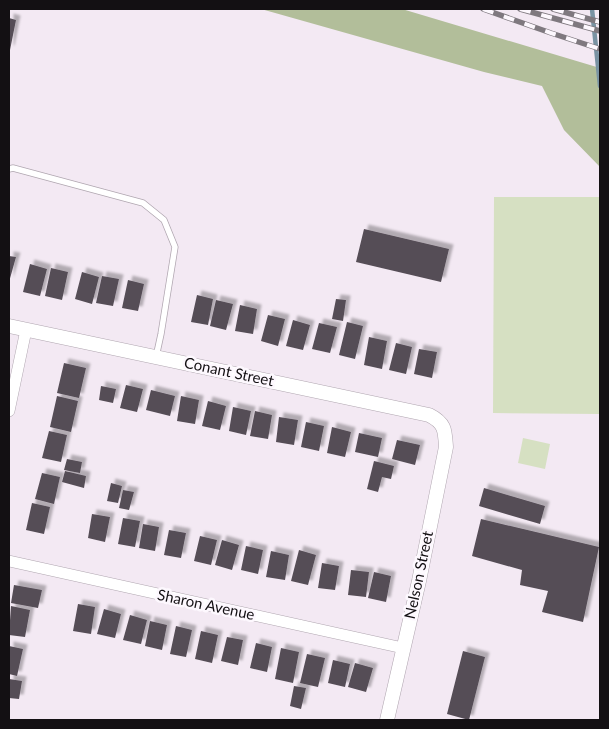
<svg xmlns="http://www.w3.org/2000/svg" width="609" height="729" font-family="Lato,sans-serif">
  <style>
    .green { fill: #d6e0c2 }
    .forest { fill: #b2be9a }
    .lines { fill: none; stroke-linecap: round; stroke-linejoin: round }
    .stream { stroke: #7993a3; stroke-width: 4.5 }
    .building { fill: #554d56; filter: url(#shadow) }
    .service-casing { stroke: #b0a6b0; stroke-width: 7 }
    .minor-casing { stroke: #b0a6b0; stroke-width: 12 }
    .tertiary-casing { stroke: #b0a6b0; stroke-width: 15 }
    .service { stroke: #fff; stroke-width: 5.5 }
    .minor { stroke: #fff; stroke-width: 11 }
    .tertiary { stroke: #fff; stroke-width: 14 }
    .rail-casing { stroke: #7f797f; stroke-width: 5.5 }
    .rail { stroke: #fdf8fe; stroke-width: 4; stroke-dasharray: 11; stroke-linecap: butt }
    .labels { text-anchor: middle; stroke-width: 5; stroke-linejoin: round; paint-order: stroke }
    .street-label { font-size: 15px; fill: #131013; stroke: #fdf8fe }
  </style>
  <defs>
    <filter id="shadow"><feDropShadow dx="4.5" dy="-4.5" stdDeviation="1" flood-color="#0004"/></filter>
  </defs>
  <rect width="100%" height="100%" fill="#f3e9f3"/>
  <path class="green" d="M494 197H600V414L493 413Z
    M523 438 550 444 545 469 518 463Z"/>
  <path class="forest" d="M261 9H402L600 68V167L564 130 542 86 484 72Z"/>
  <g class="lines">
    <path class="stream" d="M592 9 600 86"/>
  </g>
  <path class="building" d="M9 18 16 20 10 50H9Z
    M364 229 449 249 441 282 356 262Z
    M9 256 16 257 9 282Z
    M30 264 47 269 40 296 23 292Z
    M51 268 68 272 62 300 45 296Z
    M82 272 99 277 92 304 75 299Z
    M102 276 119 279 113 306 96 303Z
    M128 280 144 284 138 311 122 308Z
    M197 295 213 299 208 325 191 322Z
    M336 299 346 300 343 321 332 319Z
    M216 300 233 304 226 330 210 326Z
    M240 305 257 309 253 334 235 331Z
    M268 315 285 319 278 346 261 341Z
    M293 320 310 325 303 350 286 346Z
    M347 322 363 326 355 359 339 355Z
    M319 323 337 327 330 353 312 349Z
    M369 337 387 341 382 369 364 365Z
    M396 343 412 347 406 374 389 370Z
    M419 349 437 352 432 378 414 374Z
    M64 363 86 368 79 398 57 393Z
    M126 385 143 389 137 412 120 408Z
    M101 386 116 389 113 403 99 400Z
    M151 390 175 396 170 416 146 410Z
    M57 396 78 401 71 432 50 427Z
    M181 396 199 400 195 424 177 421Z
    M208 401 226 406 220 430 202 426Z
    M233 407 251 411 246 435 229 431Z
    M255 411 272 415 268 439 250 436Z
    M279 417 298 420 294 445 276 442Z
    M306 422 324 426 319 451 301 447Z
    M332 427 351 432 345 457 327 453Z
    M49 431 67 435 61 462 42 458Z
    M359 433 382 438 378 457 355 452Z
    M397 440 420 445 415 465 392 459Z
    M67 459 82 462 80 473 64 470Z
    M374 461 394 466 391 479 382 477 378 492 367 489Z
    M65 471 86 476 84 488 62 482Z
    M42 473 60 477 54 504 35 499Z
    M111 483 122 486 118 503 107 501Z
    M484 488 545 506 540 524 479 506Z
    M123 490 134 492 129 510 119 508Z
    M32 503 50 507 44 534 26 530Z
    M92 514 110 517 105 542 88 538Z
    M123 518 140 521 135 547 118 544Z
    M481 519 599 547 583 622 542 612 548 591 520 585 522 570 472 556Z
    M143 524 159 527 155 551 139 548Z
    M169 530 186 533 181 558 164 555Z
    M200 536 217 540 211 565 194 561Z
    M222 540 239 545 232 570 215 565Z
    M246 546 263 550 258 574 241 570Z
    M299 550 316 555 308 585 291 581Z
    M271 551 289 555 285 580 266 577Z
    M322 563 339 566 335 590 318 588Z
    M351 570 369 572 366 597 348 595Z
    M374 572 391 576 386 602 368 598Z
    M14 585 42 590 38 608 11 603Z
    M78 604 95 607 91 634 73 631Z
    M11 606 30 610 25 637 9 635Z
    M104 609 121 614 115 638 97 634Z
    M130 615 147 620 141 644 123 640Z
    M150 621 167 625 162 650 145 646Z
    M176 626 192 630 186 657 170 654Z
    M201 631 218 635 212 663 195 659Z
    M227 637 243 640 238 665 221 661Z
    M256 643 272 647 267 672 250 668Z
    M9 646 23 649 17 676 9 674Z
    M281 648 299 652 293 683 275 679Z
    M463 651 485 657 469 720 447 714Z
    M307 654 325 658 318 687 300 683Z
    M333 660 350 664 345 687 328 683Z
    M355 663 373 668 366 692 348 687Z
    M9 679 22 681 19 699 9 698Z
    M294 686 306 688 301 709 290 706Z"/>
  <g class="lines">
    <g class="service-casing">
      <path id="service" d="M9 169 13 168 143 203 164 220 175 247 161 334 156 357"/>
    </g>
    <g class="minor-casing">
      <path id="minor" d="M9 411 26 330
        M9 561 403 648"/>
    </g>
    <g class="tertiary-casing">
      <path id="tertiary" d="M9 326 429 415C445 423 445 430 446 447L419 581 387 720"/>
    </g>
    <use href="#service" class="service"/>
    <use href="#minor" class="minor"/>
    <use href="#tertiary" class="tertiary"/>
    <g class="rail-casing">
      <path id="rail" d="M483 9 551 33 600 49
        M520 9 600 31
        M553 9 600 22"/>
    </g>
    <use href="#rail" class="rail"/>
  </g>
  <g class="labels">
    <g class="street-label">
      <text transform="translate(229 372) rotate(12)" y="5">Conant Street</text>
      <text transform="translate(419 575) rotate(-78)" y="5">Nelson Street</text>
      <text transform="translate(206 605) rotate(12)" y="5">Sharon Avenue</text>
    </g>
  </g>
  <rect width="609" height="729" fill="none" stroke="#131013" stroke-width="20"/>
</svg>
